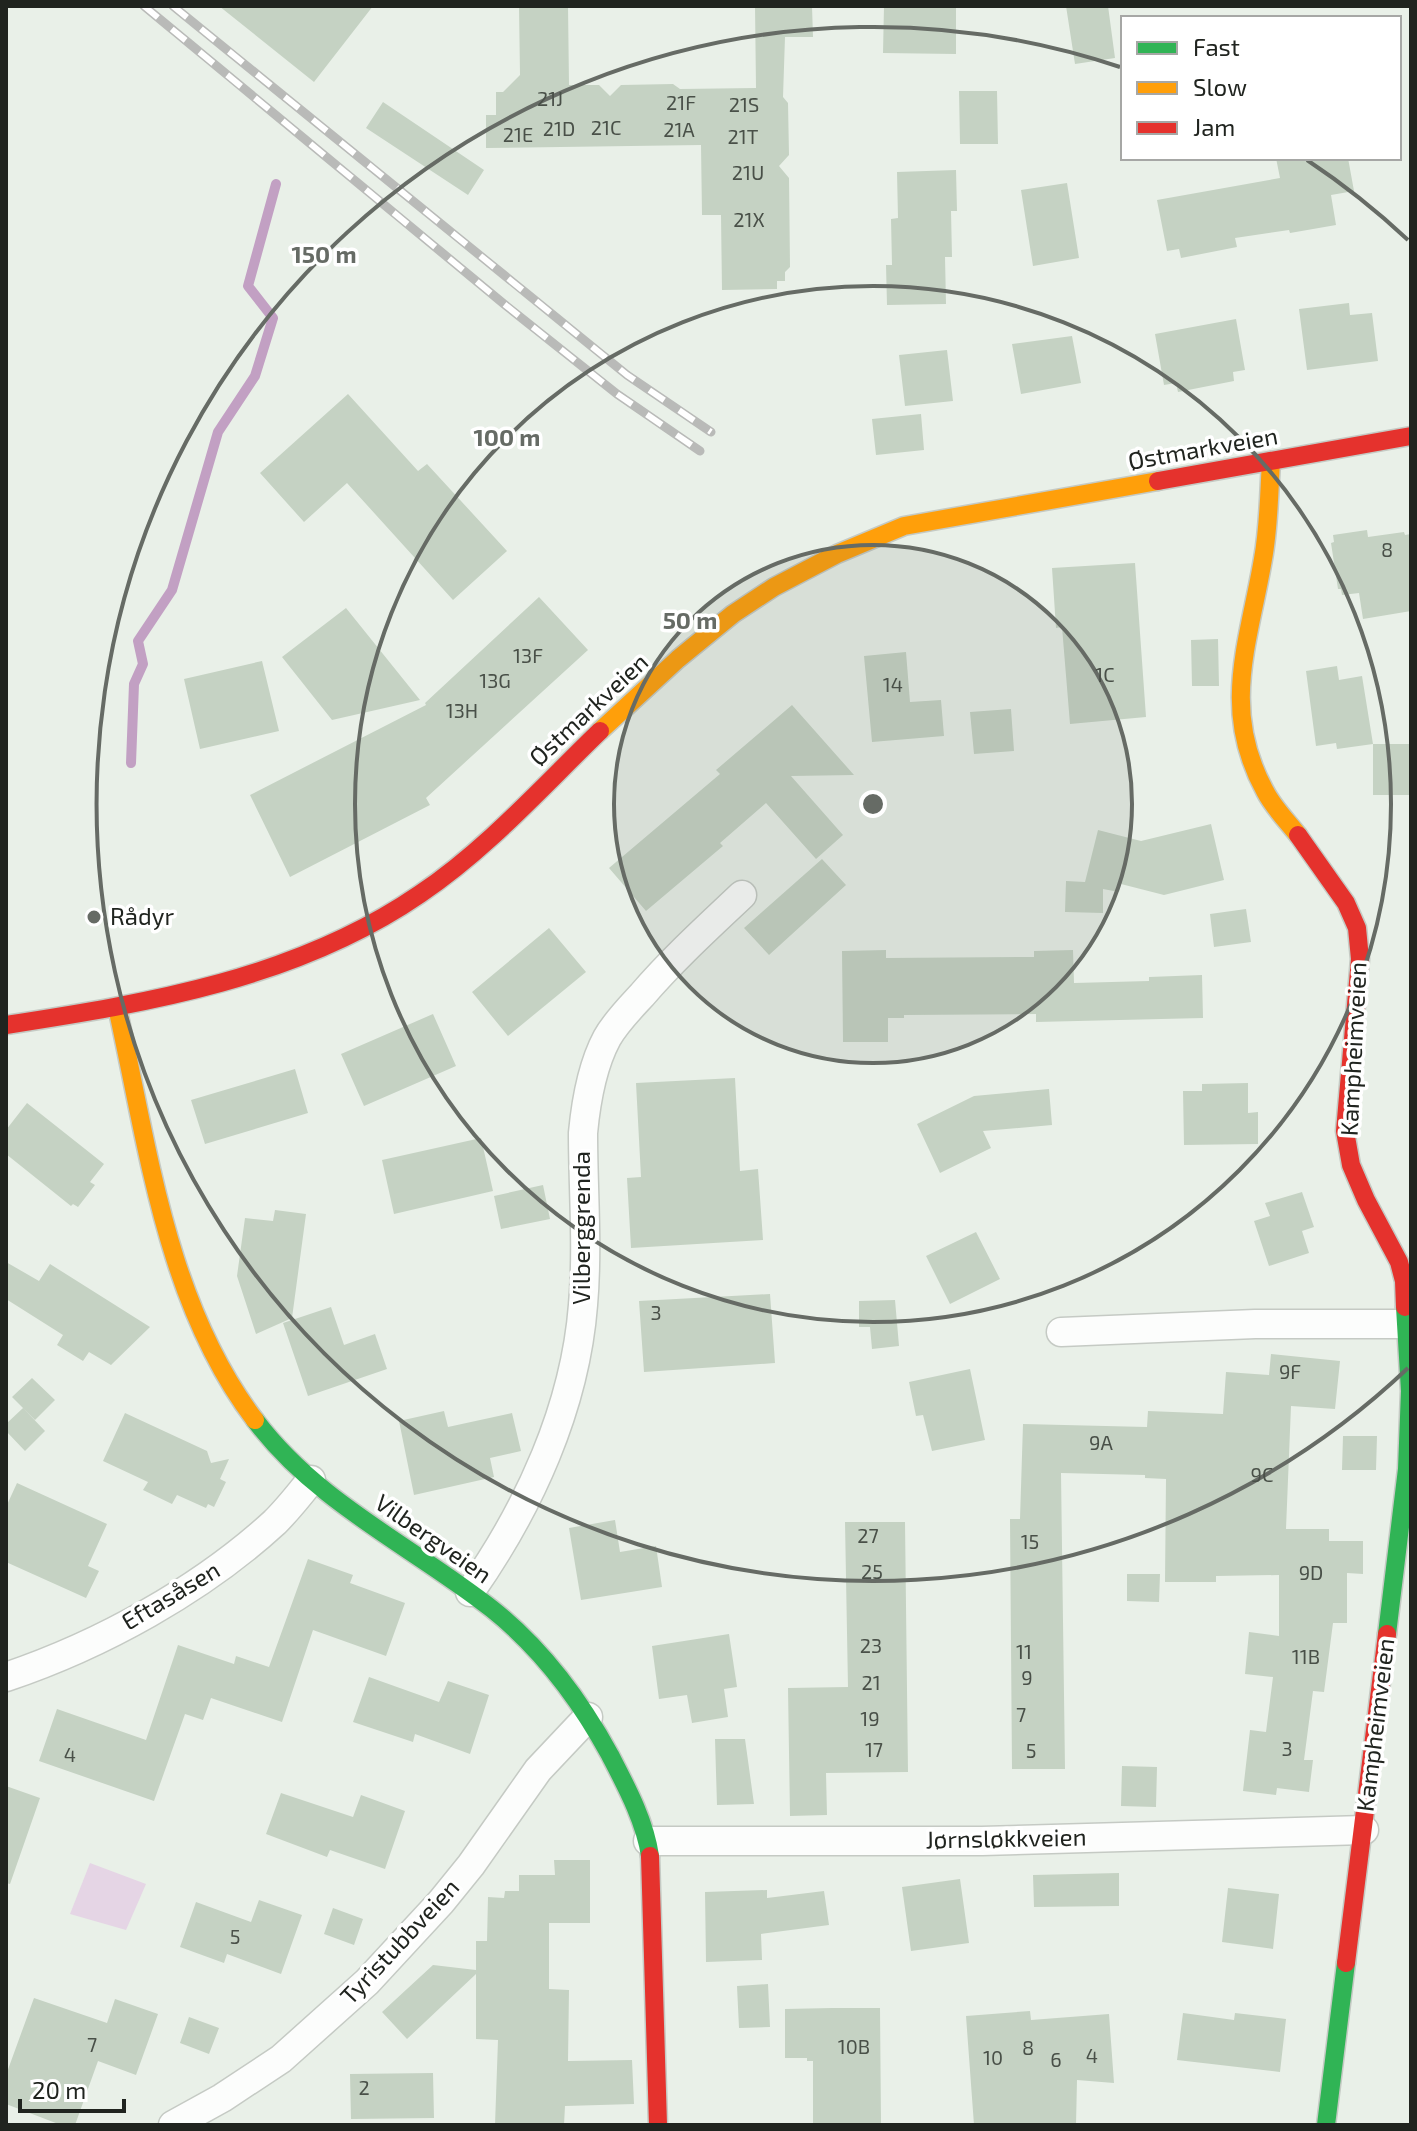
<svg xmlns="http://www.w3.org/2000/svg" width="1417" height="2131" font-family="'Exo 2',sans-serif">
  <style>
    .green { fill: #e5d5e5 }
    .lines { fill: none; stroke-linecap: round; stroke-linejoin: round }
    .stream { stroke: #c2a0c3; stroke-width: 10 }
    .building { fill: #c5d2c3 }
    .street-casing { stroke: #c5cac4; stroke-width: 31 }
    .fast-casing { stroke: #c5cac4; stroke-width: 21 }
    .slow-casing { stroke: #c5cac4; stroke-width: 21 }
    .jam-casing { stroke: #c5cac4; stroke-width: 21 }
    .street { stroke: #fcfdfc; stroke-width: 28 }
    .fast { stroke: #30b455; stroke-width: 18 }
    .slow { stroke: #ff9f0a; stroke-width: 18 }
    .jam { stroke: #e5322d; stroke-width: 18 }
    .rail-casing { stroke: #b9bab8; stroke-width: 9 }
    .rail { stroke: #fff; stroke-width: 6; stroke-dasharray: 18; stroke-linecap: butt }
    .ring { fill: none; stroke: #666b65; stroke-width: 4 }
    .poi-dot { fill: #666b65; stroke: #fff; stroke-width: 3 }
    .labels { text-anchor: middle; stroke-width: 7; stroke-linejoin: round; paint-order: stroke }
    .number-label { font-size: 20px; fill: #495048 }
    .street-label { font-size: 24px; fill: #20241f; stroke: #fff }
    .poi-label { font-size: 24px; fill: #20241f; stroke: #fff; text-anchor: start }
    .centre { fill: #666b65; stroke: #fff; stroke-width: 4 }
    .ring-label { font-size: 24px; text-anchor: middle; font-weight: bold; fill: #666b65; stroke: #fff; stroke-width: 7; stroke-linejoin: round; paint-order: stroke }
  </style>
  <rect width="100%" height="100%" fill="#e9f0e8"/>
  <path class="green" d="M90 1863 146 1884 126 1930 70 1914Z"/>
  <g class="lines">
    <path class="stream" d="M131 763 134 684 143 664 138 641 172 590 218 432 255 376 273 318 248 286 276 184"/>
  </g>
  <path class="building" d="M219 6H373L314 82Z
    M519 6H568L569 85H599L610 96 621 85 673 84 680 89 756 88 755 6H812L813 37H785L783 97 788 103 789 155 779 166 789 178 790 267 785 272V281H777V289L722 290 721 215H702L701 145 486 148V115H496V92H503L520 75Z
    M884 6H956V54L883 53Z
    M1066 6H1108L1115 58 1075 64Z
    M959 91H997L998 144H960Z
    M383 102 484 170 468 195 366 128Z
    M1276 158H1348L1354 191 1331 195 1336 225 1290 233 1289 230 1235 238 1237 247 1181 258 1179 249 1167 251 1157 200 1280 178Z
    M956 170 957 211H951L952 257H945L946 304 887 305 886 265H892L891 219 898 218 897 172Z
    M1067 183 1079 258 1033 266 1021 190Z
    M1349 303 1350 315 1372 313 1378 361 1307 370 1299 309Z
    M1236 319 1245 370 1233 372 1234 381 1178 392 1176 383 1164 385 1155 334Z
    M1072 336 1081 383 1021 394 1012 344Z
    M947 350 953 401 905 406 899 355Z
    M348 394 418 471 427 464 507 551 453 600 347 483 304 522 260 473Z
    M921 414 924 450 876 455 872 419Z
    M1367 530 1368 537 1404 532 1405 535 1411 534V611L1363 619 1359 593 1342 595 1341 589H1338L1331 543 1334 542 1333 535Z
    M1135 563 1146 717 1070 724 1062 627 1056 628 1052 568Z
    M539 597 588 650 426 798 430 805 290 877 250 795 426 705 425 703Z
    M346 608 420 700 332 720 282 657Z
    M1218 639 1219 686H1192L1191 640Z
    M906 652 910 702 941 700 944 736 872 742 864 656Z
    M262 661 279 731 200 749 184 679Z
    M1337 666 1339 680 1362 676 1373 744 1337 749 1336 743 1316 746 1306 671Z
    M792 705 854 775 791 776 843 835 816 859 766 803 720 843 723 846 646 911 609 868 720 774 716 770Z
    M1011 709 1014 751 974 754 970 712Z
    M1373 744H1411V795H1373Z
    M1211 824 1224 880 1164 895 1121 884 1119 892 1103 889V913L1065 912 1066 881 1085 882 1098 830 1141 841Z
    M822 859 846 885 769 955 744 928Z
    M1246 909 1251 942 1214 947 1210 914Z
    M549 928 586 972 508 1036 472 992Z
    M886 950V958L1034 957V951L1073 950 1074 983 1149 981V977L1202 975 1203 1018 1036 1022V1014L904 1015V1018H888V1042H843L842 951Z
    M433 1014 456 1066 364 1106 341 1054Z
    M295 1069 308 1113 205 1144 191 1100Z
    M735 1078 740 1171 758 1169 763 1240 631 1248 627 1178 641 1177 636 1083Z
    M1248 1083V1113L1258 1112V1144L1184 1145 1183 1091H1202V1084Z
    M1049 1089 1052 1125 983 1131 991 1148 940 1173 917 1124 974 1096Z
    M27 1103 104 1164 90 1182 95 1185 78 1207 73 1204 71 1206 6 1154V1130Z
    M481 1138 493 1191 394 1214 382 1160Z
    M543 1185 550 1219 501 1229 494 1196Z
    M1302 1192 1314 1227 1302 1231 1309 1253 1269 1266 1254 1221 1270 1216 1265 1203Z
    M275 1210 306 1214 292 1318 256 1334 237 1276 245 1218 273 1221Z
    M976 1232 1000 1279 950 1304 926 1256Z
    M6 1262 39 1281 50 1264 150 1327 111 1365 89 1352 83 1361 57 1345 63 1335 6 1299Z
    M770 1294 775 1363 644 1372 639 1301Z
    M895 1300 899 1346 872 1349 870 1327H859V1301Z
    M331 1307 344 1345 375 1334 387 1369 308 1396 283 1323Z
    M1271 1354 1340 1361 1335 1409 1291 1406 1286 1529H1329V1541H1363V1574L1347 1573V1623H1333L1324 1692 1313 1691 1304 1760H1313L1309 1792 1277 1788 1276 1795 1243 1791 1250 1730 1266 1732 1273 1677 1245 1674 1249 1632 1279 1636V1575L1216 1576V1582H1165L1166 1479 1145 1478V1475L1061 1473 1065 1769H1012L1010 1519H1020L1023 1424 1147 1427 1148 1411 1223 1414 1226 1372 1269 1375Z
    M970 1369 985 1440 932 1451 923 1415 916 1416 909 1382Z
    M32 1378 55 1400 35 1420 12 1397Z
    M23 1408 45 1431 25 1451 6 1431V1424Z
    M444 1411 448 1427 512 1413 521 1451 490 1458 494 1477 414 1495 399 1421Z
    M125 1413 207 1451 211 1463 229 1459 220 1479 226 1482 214 1507 208 1504 206 1508 177 1495 172 1504 143 1490 148 1482 103 1461Z
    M1343 1436H1377L1376 1470H1342Z
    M17 1483 107 1524 88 1566 99 1571 86 1598 6 1562V1507Z
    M615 1520 620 1552 656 1546 662 1587 581 1600 569 1528Z
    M845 1522H905L908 1772 826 1773 827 1815 790 1816 788 1688 848 1687Z
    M308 1559 353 1575 350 1583 405 1603 386 1656 313 1630 282 1722 211 1698 203 1720 185 1714 154 1801 39 1761 57 1709 146 1740 178 1645 234 1664 236 1656 269 1667Z
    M1127 1574H1160L1159 1602 1127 1601Z
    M729 1634 737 1687 724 1689 728 1717 692 1723 687 1695 659 1699 652 1646Z
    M369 1677 439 1702 448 1681 489 1695 470 1754 415 1734 413 1742 353 1722Z
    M715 1739H745L754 1804 717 1805Z
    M1122 1766 1157 1767 1156 1807 1121 1806Z
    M6 1786 40 1798 10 1884 6 1883Z
    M281 1793 353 1817 361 1795 405 1811 385 1869 330 1850 327 1857 266 1834Z
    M554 1860H590V1923H549V1989L569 1990 568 2061 632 2060 634 2104 565 2106 564 2125H495L498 2040 476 2039V1974L407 2039 382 2012 433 1965 476 1970V1941H487L488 1897 504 1898 505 1891H519V1875H555Z
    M1119 1873V1906L1034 1907 1033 1875Z
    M960 1879 969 1943 911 1951 902 1887Z
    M1228 1888 1279 1894 1273 1949 1222 1942Z
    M767 1890V1898L824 1891 829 1925 761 1934 762 1960 706 1962 705 1892Z
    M259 1900 302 1915 281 1974 227 1954 224 1963 180 1947 196 1902 251 1922Z
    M333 1908 363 1919 354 1945 324 1934Z
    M768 1984 770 2027 739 2028 737 1986Z
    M34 1998 107 2023 115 1999 158 2014 136 2075 98 2061 75 2125H61L6 2104V2075Z
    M832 2008H880L881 2125H813V2061H807V2058H785V2009Z
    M1030 2011 1031 2020 1109 2014 1114 2083 1077 2080 1076 2125H974L966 2016Z
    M1183 2013 1234 2020 1235 2013 1286 2019 1280 2072 1177 2060Z
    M189 2017 219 2028 209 2054 180 2043Z
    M433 2073 434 2118 351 2119 350 2074Z"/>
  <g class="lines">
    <g class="street-casing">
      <path id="street" d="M1061 1332 1255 1324H1407
        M470 1592C529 1508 575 1408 583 1305 588 1248 583 1189 583 1133 586 1101 592 1066 607 1038 616 1022 630 1008 642 995 673 959 707 928 742 895
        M6 1677C101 1645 201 1590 275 1522 288 1509 300 1494 311 1480
        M648 1841H982L1364 1830
        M173 2125 222 2098 281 2059 367 1982 441 1902 471 1865 538 1770 588 1717"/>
    </g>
    <g class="fast-casing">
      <path id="fast" d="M255 1420C317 1503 412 1546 492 1609 541 1648 580 1700 610 1755 626 1786 645 1821 650 1856
        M1387 1634 1407 1469 1410 1391 1405 1307
        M1326 2125 1346 1963"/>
    </g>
    <g class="slow-casing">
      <path id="slow" d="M1271 461C1269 493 1269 527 1263 559 1249 642 1220 709 1265 791 1273 807 1287 821 1298 835
        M600 731 678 659 733 614 774 587 837 554 904 526 1158 481
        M117 1007C148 1146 166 1303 255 1420"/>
    </g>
    <g class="jam-casing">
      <path id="jam" d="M1158 481 1411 436
        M1298 835 1346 903 1357 928 1360 959 1345 1131 1351 1165 1366 1200 1399 1262 1404 1281 1405 1307
        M6 1025C149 1003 298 978 420 894 487 849 543 786 600 731
        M650 1856 658 2125
        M1346 1963 1387 1634"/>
    </g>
    <use href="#street" class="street"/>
    <use href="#fast" class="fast"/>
    <use href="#slow" class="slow"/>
    <use href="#jam" class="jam"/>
    <g class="rail-casing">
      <path id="rail" d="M144 6 504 304 617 394 700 451
        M173 6 627 375 711 432"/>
    </g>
    <use href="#rail" class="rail"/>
  </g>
  <circle cx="873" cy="804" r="259" fill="#666b65" fill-opacity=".12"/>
  <g class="ring">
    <circle cx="873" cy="804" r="259"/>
    <circle cx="873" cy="804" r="518"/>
    <path d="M1408 1368A777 777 0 1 1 1120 67M1307 160A777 777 0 0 1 1408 240"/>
  </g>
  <circle class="poi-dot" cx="94" cy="917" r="8"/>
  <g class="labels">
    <g class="number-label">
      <text x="550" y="106">21J</text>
      <text x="681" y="110">21F</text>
      <text x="744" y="112">21S</text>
      <text x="606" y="135">21C</text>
      <text x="559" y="136">21D</text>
      <text x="679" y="137">21A</text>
      <text x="518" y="142">21E</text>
      <text x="743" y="144">21T</text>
      <text x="748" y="180">21U</text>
      <text x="749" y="227">21X</text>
      <text x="1387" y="557">8</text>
      <text x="528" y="663">13F</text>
      <text x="1105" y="682">1C</text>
      <text x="495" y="688">13G</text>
      <text x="893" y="692">14</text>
      <text x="462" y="718">13H</text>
      <text x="656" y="1320">3</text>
      <text x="1290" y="1379">9F</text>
      <text x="1101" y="1450">9A</text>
      <text x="1262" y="1482">9C</text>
      <text x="868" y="1543">27</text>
      <text x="1030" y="1549">15</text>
      <text x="872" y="1579">25</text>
      <text x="1311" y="1580">9D</text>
      <text x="871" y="1653">23</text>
      <text x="1024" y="1659">11</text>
      <text x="1306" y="1664">11B</text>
      <text x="1027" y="1685">9</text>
      <text x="871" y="1690">21</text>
      <text x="1021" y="1722">7</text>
      <text x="870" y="1726">19</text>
      <text x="1287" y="1756">3</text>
      <text x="874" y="1757">17</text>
      <text x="1031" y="1758">5</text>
      <text x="70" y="1762">4</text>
      <text x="235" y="1944">5</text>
      <text x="92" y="2052">7</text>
      <text x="854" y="2054">10B</text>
      <text x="1028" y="2055">8</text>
      <text x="1092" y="2063">4</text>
      <text x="993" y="2065">10</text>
      <text x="1056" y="2067">6</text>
      <text x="364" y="2095">2</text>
    </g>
    <g class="street-label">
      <text transform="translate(1203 449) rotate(-10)" y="8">Østmarkveien</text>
      <text transform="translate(589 710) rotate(-43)" y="8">Østmarkveien</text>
      <text transform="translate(1354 1049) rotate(-87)" y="8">Kampheimveien</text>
      <text transform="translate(582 1228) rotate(-90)" y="8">Vilberggrenda</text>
      <text transform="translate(433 1539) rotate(35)" y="8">Vilbergveien</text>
      <text transform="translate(171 1596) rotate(-31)" y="8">Eftasåsen</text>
      <text transform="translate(1376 1725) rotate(-83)" y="8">Kampheimveien</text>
      <text transform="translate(1006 1839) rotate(-1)" y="8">Jørnsløkkveien</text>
      <text transform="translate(400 1942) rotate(-47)" y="8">Tyristubbveien</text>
    </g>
    <g class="poi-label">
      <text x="110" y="925">Rådyr</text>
    </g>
  </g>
  <circle cx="873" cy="804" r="12" class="centre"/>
  <g class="ring-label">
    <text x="324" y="263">150 m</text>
    <text x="507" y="446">100 m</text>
    <text x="690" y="629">50 m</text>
  </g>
  <rect width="1417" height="2131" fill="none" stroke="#20241f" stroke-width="16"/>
  <rect x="1121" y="16" width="280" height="144" fill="#ffffff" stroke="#a6a7a5" stroke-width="2"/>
  <rect x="1137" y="42" width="40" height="12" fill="#30b455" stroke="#a6a7a5" stroke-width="2"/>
  <text x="1193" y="56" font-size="24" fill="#20241f">Fast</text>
  <rect x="1137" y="82" width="40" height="12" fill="#ff9f0a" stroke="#a6a7a5" stroke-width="2"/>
  <text x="1193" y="96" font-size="24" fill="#20241f">Slow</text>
  <rect x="1137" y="122" width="40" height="12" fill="#e5322d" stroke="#a6a7a5" stroke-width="2"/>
  <text x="1193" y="136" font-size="24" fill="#20241f">Jam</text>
  <path d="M20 2099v12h104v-12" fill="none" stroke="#20241f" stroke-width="4"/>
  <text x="32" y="2099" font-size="24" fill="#20241f" stroke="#ffffff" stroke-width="6" paint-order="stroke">20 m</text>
</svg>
